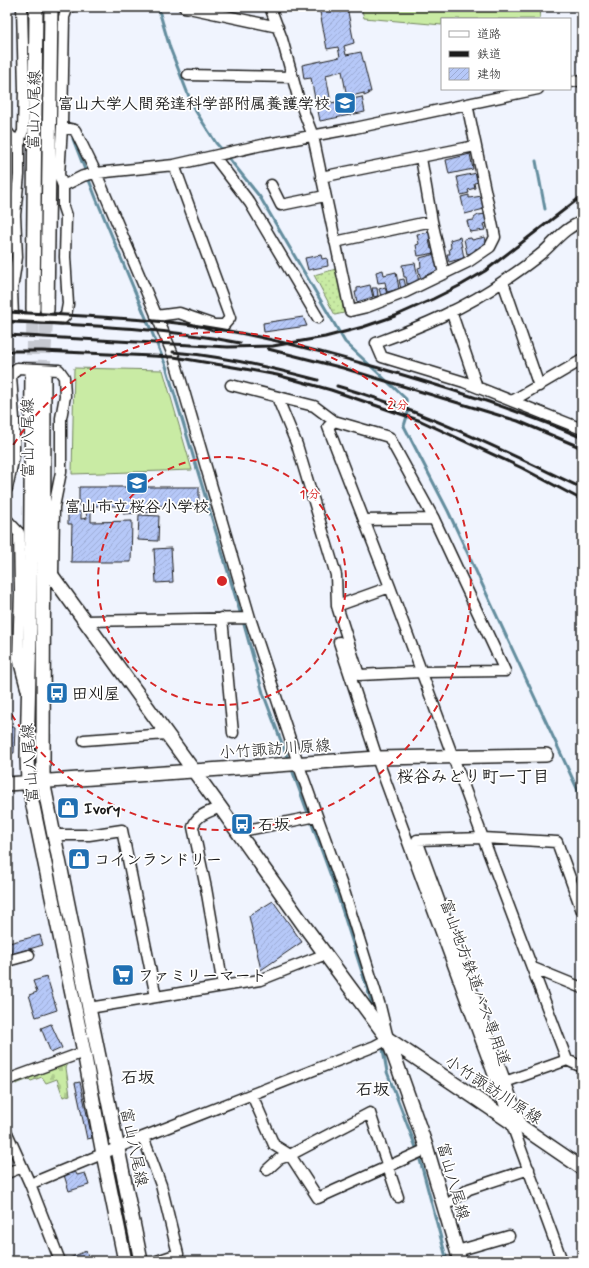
<svg xmlns="http://www.w3.org/2000/svg" width="589" height="1268" font-family="Mynerve,'Klee One',sans-serif">
  <style>
    .grass { fill: #c9eba4; stroke: #728460 }
    .cemetery { fill: url(#cemetery-stones); stroke: #728460 }
    .park { fill: url(#park-dots); stroke: #728460 }
    .lines { fill: none; stroke-linecap: round; stroke-linejoin: round }
    .stream { stroke: #638d9e; stroke-width: 3 }
    .building { fill: url(#building-hatch); stroke: #1c1c1c }
    .major-tunnel { stroke: #c6c9d1; stroke-width: 13; stroke-dasharray: 13 6; stroke-linecap: butt }
    .minor-casing { stroke: #1c1c1c; stroke-width: 13 }
    .major-casing { stroke: #1c1c1c; stroke-width: 16 }
    .minor { stroke: #fff; stroke-width: 10 }
    .major { stroke: #fff; stroke-width: 13 }
    .rail { stroke: #1c1c1c; stroke-width: 3 }
    .ring { fill: none; stroke: #d62828; stroke-width: 2; stroke-dasharray: 7 5 }
    .labels { text-anchor: middle; stroke-width: 3.5; stroke-linejoin: round; paint-order: stroke }
    .poi-label { font-size: 16px; font-weight: bold; fill: #1c1c1c; stroke: #fff; text-anchor: start }
    .street-label { font-size: 16px; fill: #1c1c1c; stroke: #fff }
    .neighbourhood-label { font-size: 17px; font-weight: bold; fill: #1c1c1c; stroke: #fff }
    .centre { fill: #d62828; stroke: #fff; stroke-width: 2 }
    .ring-label { font-size: 12px; text-anchor: middle; font-weight: bold; fill: #d62828; stroke: #fff; stroke-width: 3.5; stroke-linejoin: round; paint-order: stroke }
  </style>
  <defs>
    <pattern id="cemetery-stones" width="16" height="16" patternUnits="userSpaceOnUse"><rect width="16" height="16" fill="#c9eba4"/><path d="M2 7V4a2 2 0 0 1 4 0v3zM10 15v-3a2 2 0 0 1 4 0v3z" fill="#acc98d"/></pattern>
    <pattern id="park-dots" width="8" height="8" patternUnits="userSpaceOnUse"><rect width="8" height="8" fill="#c9eba4"/><path d="M2 2h.1M6 6h.1" fill="none" stroke="#acc98d" stroke-width="1.8" stroke-linecap="round"/></pattern>
    <pattern id="building-hatch" width="6" height="6" patternUnits="userSpaceOnUse"><rect width="6" height="6" fill="#b6c8f8"/><path d="M-1 1l2-2M0 6l6-6M5 7l2-2" fill="none" stroke="#9cabd4"/></pattern>
  </defs>
  <rect width="100%" height="100%" fill="#f0f4fe"/>
  <filter id="ink" filterUnits="userSpaceOnUse"><feTurbulence type="fractalNoise" baseFrequency=".025" numOctaves="2"/><feDisplacementMap in="SourceGraphic" scale="8" xChannelSelector="R" yChannelSelector="G"/><feConvolveMatrix kernelMatrix="1 2 1 2 8 2 1 2 1" color-interpolation-filters="sRGB"/></filter>
  <g filter="url(#ink)">
    <path class="grass" d="M361 7H541L540 19H442V25L364 18Z
      M74 368 163 370 192 470 72 474Z"/>
    <path class="cemetery" d="M70 1059 66 1068 70 1095 63 1097 57 1079 46 1083 42 1077 31 1081 29 1079 16 1084 14 1078Z"/>
    <path class="park" d="M336 269 344 313 335 315 314 275Z"/>
    <g class="lines">
      <path class="stream" d="M158 7 170 48 193 107 216 143 224 152
        M73 139 96 198 166 366 241 615
        M227 156 260 197 345 342 406 399 408 413 404 426 448 511 582 799
        M536 161 545 209
        M243 621 263 693 289 762
        M291 767 335 887 375 1013
        M382 1044 387 1072 417 1150
        M419 1156 447 1261"/>
    </g>
    <path class="building" d="M319 7H347L354 43 344 46 346 55 361 52 371 92H368L369 94 364 96V93L347 97 342 71 326 75 331 103 362 97 365 112 320 121 317 106 327 104 326 102 316 104 311 78 304 79 302 65 340 57 338 47 327 49Z
      M470 154 473 169 449 174 446 160Z
      M477 173 479 182 474 183 475 188 468 190 469 193 461 195 457 177Z
      M469 195V198L482 196 484 209 465 214 461 197Z
      M486 214 488 223 483 224 485 230 470 232 467 221 474 220V218L478 215Z
      M431 232 433 239 429 240 431 249 434 248 435 253 418 256 416 245 419 244 417 234Z
      M460 237 464 258 449 262 447 254H450L449 249 451 248 450 240Z
      M485 237 487 245 479 247 480 248 475 249 476 252 467 254 464 239 471 238 472 240Z
      M435 254 439 272 425 275 426 279 421 280 418 268 421 267 420 258Z
      M321 255 322 259 327 258 328 266 308 270 305 258Z
      M415 263 419 282 407 284 406 277H404L402 265Z
      M383 270 384 275 396 272 399 289 387 292 385 282 378 283 376 272Z
      M404 279 406 288 401 289 399 280Z
      M370 285 373 297 357 302 355 292H357V288Z
      M385 287 387 294 381 296 379 289Z
      M372 288H377L378 296 374 297Z
      M303 317 307 326 264 332 263 323Z
      M79 487H199V506H156V512L123 514 124 506H91V522L132 521 131 562H71L72 524H68V512H81V519L87 518 85 506H79Z
      M139 515 159 516 158 541 138 540Z
      M171 548 173 582 156 583 154 549Z
      M7 727H15L14 753H7Z
      M273 901 302 942 261 970 249 916Z
      M40 935 43 945 12 954 9 943Z
      M47 977 57 1010 36 1017 29 995 37 992 33 981Z
      M51 1024 62 1048 51 1053 41 1028Z
      M80 1082 92 1138 87 1139 75 1083Z
      M75 1171 77 1175 85 1173 89 1185 69 1191 64 1175Z
      M86 1251 90 1261H65V1260Z"/>
    <g class="lines">
      <path class="major-tunnel" d="M44 373 47 310
        M32 374 33 309"/>
      <g class="minor-casing">
        <path id="minor" d="M22 7 24 90 23 131 19 141V175L15 215 17 257 12 290 13 317 62 319 66 315 68 304 65 257 66 216 63 207V186L59 175 62 127 64 17 67 9 70 7
          M184 7 278 27
          M270 7 282 39 298 97 313 136 350 311 367 307 406 292 468 262 490 247 495 237 467 104
          M188 75 293 77
          M570 82 582 80
          M214 156 250 203 318 318
          M421 158 432 221 444 274
          M321 177 475 146
          M271 185 281 205 325 196
          M63 186 83 176 96 173 174 165 262 145 355 128 538 89
          M582 222C565 227 555 242 542 253 530 263 517 272 505 280 466 308 420 327 376 343L382 357 464 382 582 429
          M335 242 432 221
          M503 282 539 386
          M451 311 477 387
          M156 316 179 313 214 325H224L230 318 174 165
          M231 385 314 406 334 421
          M277 397 297 445 336 575 337 606
          M512 401 582 360
          M7 488 14 456V419L11 376 17 368 59 370 64 377 65 396 61 418V472L54 507 53 577
          M434 519 389 437 334 421 328 427 390 587 483 838 567 1060
          M7 520 19 533 20 591 18 658 26 688
          M364 520 434 519 505 671 422 672 359 675 337 606 390 587
          M222 618 233 733
          M85 621 250 618
          M339 642 377 758 562 1261
          M84 740 167 734
          M220 807C209 812 196 815 193 827L206 888 223 986
          M237 832 317 816
          M54 835H89L122 830 156 997
          M7 961 29 955
          M533 968 582 988
          M89 1008 260 980 326 954
          M7 1080 84 1052
          M505 1082 567 1060 582 1067
          M252 1095 274 1145 290 1155 318 1198 427 1149
          M522 1127 417 840 483 838 557 842 582 911
          M7 1133 30 1184 60 1261
          M143 1137 161 1185 178 1254 157 1261
          M267 1170 279 1159 290 1155 370 1113 398 1197
          M7 1173 22 1167
          M30 1184 143 1137 375 1046 388 1039 380 1006 345 894 298 763 250 618 174 357 96 173 75 130 62 127
          M443 1204 451 1202 469 1189 529 1169
          M457 1251 509 1236"/>
      </g>
      <g class="major-casing">
        <path id="major" d="M7 134 11 139 19 141
          M33 309 36 7
          M47 310 51 7
          M44 373 43 781 89 1008 141 1261
          M32 374 30 628 27 757 28 782 84 1052 103 1154 125 1261
          M53 577 220 807 303 924 388 1039 427 1149 460 1261
          M7 784 377 758 546 755
          M388 1039 511 1122 522 1127 582 1168"/>
      </g>
      <use href="#minor" class="minor"/>
      <use href="#major" class="major"/>
      <path class="rail" d="M7 312C66 315 126 317 185 324 247 332 308 348 368 365 409 376 449 389 489 402 520 413 552 424 582 438
        M7 321C85 325 163 328 240 343
        M7 335 228 347 273 346 325 337 363 327 395 316 433 299 461 285 485 271 582 196
        M268 349 343 368 518 421 582 448
        M7 351H42L174 357 245 369 277 375 331 390 421 421 522 468 582 500
        M173 352C222 356 270 367 318 380
        M337 386C422 410 502 450 582 488"/>
    </g>
  </g>
  <g class="ring">
    <circle cx="222" cy="581" r="124"/>
    <path d="M7 455A249 249 0 1 1 7 707"/>
  </g>
  <defs>
    <g id="school-square" transform="scale(1.15)"><rect x="-9" y="-9" width="18" height="18" rx="4" fill="#1f6fb2" stroke="#fff"/><path d="M0-5L7-2L0 1L-7-2ZM-4 1L0 2.5L4 1V4Q0 6-4 4Z" fill="#fff"/></g>
    <g id="bus-square" transform="scale(1.15)"><rect x="-9" y="-9" width="18" height="18" rx="4" fill="#1f6fb2" stroke="#fff"/><path d="M-5-6H5V4H4V6H2V4H-2V6H-4V4H-5ZM-3.5-4V0h7V-4ZM-3.5 1.2v1.5H-2V1.2ZM2 1.2v1.5H3.5V1.2Z" fill="#fff"/></g>
    <g id="shop-square" transform="scale(1.15)"><rect x="-9" y="-9" width="18" height="18" rx="4" fill="#1f6fb2" stroke="#fff"/><path d="M-5-2.5h2.3a2.7 3.5 0 0 1 5.4 0H5L5.5 6h-11ZM-1.5-2.5h3a1.5 2.3 0 0 0-3 0Z" fill="#fff"/></g>
    <g id="supermarket-square" transform="scale(1.15)"><rect x="-9" y="-9" width="18" height="18" rx="4" fill="#1f6fb2" stroke="#fff"/><path d="M-6-5.5h2.5l.6 2H6L4.5 2H-2.5L-4.4-4H-6ZM-1.5 3.2a1.3 1.3 0 1 0 .1 0ZM3 3.2a1.3 1.3 0 1 0 .1 0Z" fill="#fff"/></g>
  </defs>
  <g fill-rule="evenodd">
    <use href="#school-square" x="345" y="103"/>
    <use href="#school-square" x="137" y="483"/>
    <use href="#bus-square" x="57" y="693"/>
    <use href="#shop-square" x="68" y="808"/>
    <use href="#bus-square" x="242" y="824"/>
    <use href="#shop-square" x="79" y="859"/>
    <use href="#supermarket-square" x="123" y="975"/>
  </g>
  <g class="labels">
    <g class="poi-label">
      <text x="330" y="109" text-anchor="end">富山大学人間発達科学部附属養護学校</text>
      <text x="137" y="512" text-anchor="middle">富山市立桜谷小学校</text>
      <text x="72" y="699">田刈屋</text>
      <text x="84" y="814">Ivory</text>
      <text x="258" y="830">石坂</text>
      <text x="94" y="865">コインランドリー</text>
      <text x="138" y="981">ファミリーマート</text>
    </g>
    <g class="street-label">
      <text transform="translate(33 110) rotate(-89)" y="6">富山八尾線</text>
      <text transform="translate(27 438) rotate(-90)" y="6">富山八尾線</text>
      <text transform="translate(275 748) rotate(-4)" y="6">小竹諏訪川原線</text>
      <text transform="translate(29 763) rotate(-94)" y="6">富山八尾線</text>
      <text transform="translate(476 982) rotate(70)" y="6">富山地方鉄道バス専用道</text>
      <text transform="translate(494 1089) rotate(33)" y="6">小竹諏訪川原線</text>
      <text transform="translate(135 1147) rotate(78)" y="6">富山八尾線</text>
      <text transform="translate(454 1181) rotate(74)" y="6">富山八尾線</text>
    </g>
    <g class="neighbourhood-label">
      <text x="473" y="782">桜谷みどり町一丁目</text>
      <text x="138" y="1083">石坂</text>
      <text x="373" y="1095">石坂</text>
    </g>
  </g>
  <circle cx="222" cy="581" r="6" class="centre"/>
  <g class="ring-label">
    <text x="398" y="409">2 分</text>
    <text x="310" y="498">1 分</text>
  </g>
  <rect width="589" height="1268" fill="none" stroke="#fff" stroke-width="24"/>
  <rect x="12" y="12" width="565" height="1244" fill="none" stroke="#1c1c1c" stroke-width="1.5" filter="url(#ink)"/>
  <rect x="441" y="18" width="130" height="72" fill="#ffffff" stroke="#a4a4a4"/>
  <rect x="449" y="31" width="20" height="6" fill="#ffffff" stroke="#a4a4a4"/>
  <text x="477" y="38" font-size="12" fill="#1c1c1c">道路</text>
  <rect x="449" y="51" width="20" height="6" fill="#1c1c1c" stroke="#a4a4a4"/>
  <text x="477" y="58" font-size="12" fill="#1c1c1c">鉄道</text>
  <rect x="449" y="68" width="20" height="12" fill="url(#building-hatch)" stroke="#a4a4a4"/>
  <text x="477" y="78" font-size="12" fill="#1c1c1c">建物</text>
</svg>
